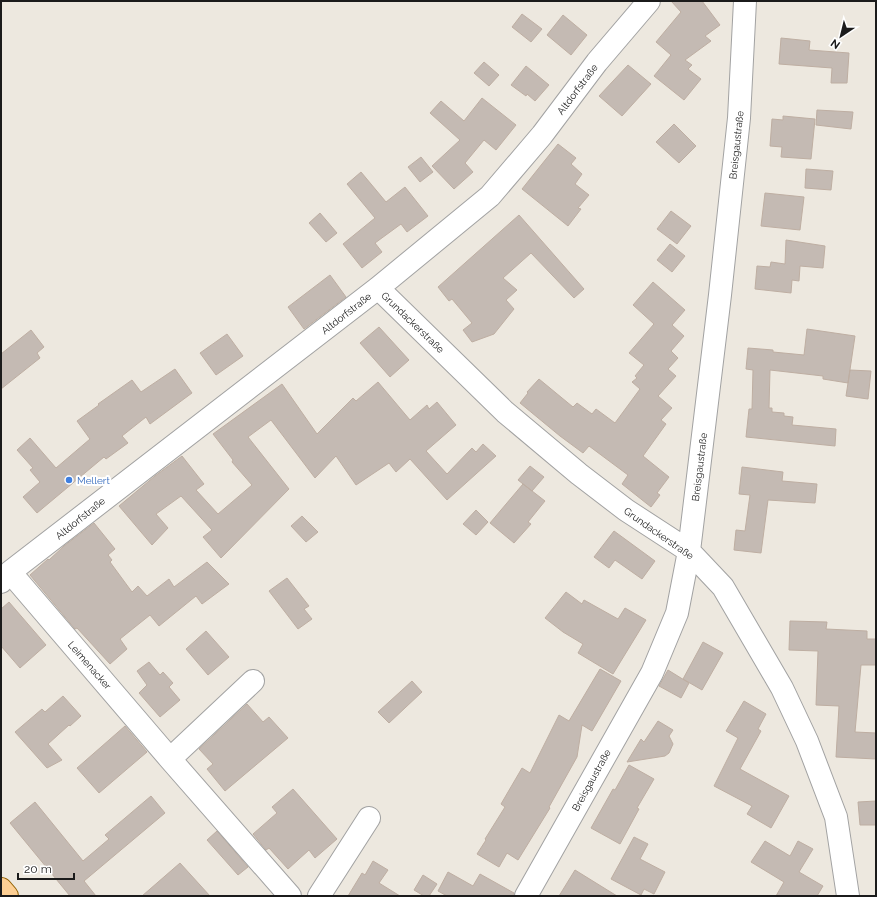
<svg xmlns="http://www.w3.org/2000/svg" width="877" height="897" font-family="Raleway,sans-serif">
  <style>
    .building { fill: #c4bab3; stroke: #beaea2 }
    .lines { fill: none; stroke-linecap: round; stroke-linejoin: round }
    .minor-casing { stroke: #a2a2a2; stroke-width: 24 }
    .major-casing { stroke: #916000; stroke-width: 24 }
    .minor { stroke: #fff; stroke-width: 22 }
    .major { stroke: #fdcf94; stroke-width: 22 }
    .shop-dot { fill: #3f7fe0; stroke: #fff; stroke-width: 1.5 }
    .labels { text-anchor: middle; stroke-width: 4; stroke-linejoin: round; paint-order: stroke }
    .street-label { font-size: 10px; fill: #1b1b1b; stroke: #fff }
    .shop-label { font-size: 10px; fill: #366cbe; stroke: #fff; text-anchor: start }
  </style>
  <rect width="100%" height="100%" fill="#ede8df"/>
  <path class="building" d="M671 1H702L720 25 705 36 711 41 685 60 692 65 688 69 701 79 684 100 654 76 671 55 656 42 681 12Z
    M522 14 542 29 531 42 512 27Z
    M563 15 587 35 571 55 547 35Z
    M781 38 810 41 809 50 849 53 847 83H831L832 68 779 64Z
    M484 62 499 75 489 86 474 73Z
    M628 65 651 84 622 116 599 96Z
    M526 66 549 85 535 101 527 94 526 96 511 85Z
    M482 98 516 125 496 150 484 140 465 163 473 172 454 189 432 166 460 140 430 113 441 101 464 121Z
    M817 110 853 112 851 129 816 125Z
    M783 116 815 119 811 159 781 157 782 147 770 146 772 119 783 120Z
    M674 124 696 146 679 163 656 142Z
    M558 144 576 158 571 164 582 174 575 184 589 195 578 208 581 209 568 226 522 189Z
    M421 157 433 172 420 182 408 167Z
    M806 169 833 171 831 190 805 188Z
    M361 172 386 202 405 187 428 216 407 232 401 224 375 243 382 252 362 268 343 244 375 218 347 184Z
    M765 193 804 197 800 230 761 226Z
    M671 211 691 226 677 244 657 229Z
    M320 213 337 233 326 242 309 223Z
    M519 215 584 289 574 298 531 253 503 278 517 290 506 300 514 309 494 334 472 342 463 330 472 323 452 299 449 301 438 287Z
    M786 240 825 246 823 268 800 266 799 281 792 280 791 293 755 289 757 266 770 267 771 262 785 264Z
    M670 244 685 256 672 272 657 260Z
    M330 275 346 297 304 329 288 307Z
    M653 282 685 310 672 325 684 336 671 351 678 358 668 369 676 376 658 396 672 408 661 420 666 424 643 456 669 477 657 493 660 495 651 507 622 484 628 475 589 446 583 453 560 436 520 403 528 393 527 392 539 379 573 407 577 403 592 414 596 409 615 423 640 389 632 382 637 378 635 376 644 365 629 353 654 324 633 305Z
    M379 327 409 360 390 377 360 343Z
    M807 329 855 336 848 383 823 379V376L770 370 769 408H772V412L784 413V416L793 417 792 425 836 429 835 446 746 437 749 409H752L753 370 746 369 748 348 773 350V352L804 355Z
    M31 330 44 347 37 353 40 358 1 389V354Z
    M227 334 243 356 216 375 200 353Z
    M175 369 192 393 150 424 146 417 122 436 128 443 106 459 104 457 37 513 23 497 40 482 30 470 33 468 17 450 30 438 56 468 90 439 77 421 99 405 98 404 132 380 141 392Z
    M850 370 871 371 868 399 846 396Z
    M378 382 410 420 427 405 429 409 437 402 456 425 426 451 447 474 472 448 476 452 483 444 496 456 447 500 410 459 396 472 389 463 356 485 336 456 315 478 271 420 248 437 289 489 221 558 203 537 212 530 181 496 156 514 168 528 152 545 119 506 155 476 182 456 204 484 196 490 218 514 252 485 232 462 233 460 213 434 282 384 317 434 353 398 356 401Z
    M530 466 544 477 532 491 518 480Z
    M742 467 783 472 782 481 817 484 815 503 768 500 761 553 734 550 736 530 745 531 750 495 739 494Z
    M523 484 545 501 528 522 531 524 514 543 490 523Z
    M476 510 488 522 476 535 463 524Z
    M302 516 318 532 306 542 291 526Z
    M94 523 115 549 108 555 112 560 110 562 132 592 138 586 147 596 169 579 174 587 207 562 229 584 202 604 196 596 159 626 150 615 120 639 127 649 110 664 77 628 75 629 30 575 48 559 49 560 64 546Z
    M614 531 655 561 642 579 615 560 609 568 594 557Z
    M287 578 309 606 304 609 312 619 298 629 269 591Z
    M566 592 582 604 584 600 618 619 625 608 646 620 613 674 578 653 583 644 563 632 545 618Z
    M9 602 46 645 20 668 1 646V609Z
    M790 621 827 622 826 629 867 631V639H876V665H861L855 732 876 733V759L836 757 839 706 816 705 818 651 789 650Z
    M206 631 229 657 208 675 186 649Z
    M703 642 723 653 702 690 683 679Z
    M149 662 160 675 163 672 173 683 169 687 180 700 160 717 139 693 147 685 137 671Z
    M600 669 621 681 592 731 582 725 577 757 549 807 550 808 518 860 507 853 499 867 477 854 486 840 485 839 505 807 501 804 522 768 530 773 559 715 569 721Z
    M668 670 689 683 681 698 659 686Z
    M412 681 422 692 389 723 378 712Z
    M63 696 81 716 70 726 69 725 48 744 62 760 47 768 15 732 42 709 45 712Z
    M744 701 766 714 758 729 761 731 740 769 789 796 771 828 747 814 752 806 714 786 738 738 726 731Z
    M247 704 263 722 269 717 288 738 225 791 207 769 213 764 199 749Z
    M658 721 673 730 669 736 673 744 669 753 665 756 627 762 641 739 644 742Z
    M125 726 147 752 99 793 77 768Z
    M629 765 654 779 637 808 639 809 620 844 591 828 613 789 615 790Z
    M293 789 337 839 315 858 309 850 288 869 269 848 266 850 253 834 277 813 272 807Z
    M151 796 165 813 84 881 96 896H70L10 823 35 802 83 861 109 839 105 835Z
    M876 801V825H860L858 802Z
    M217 831 248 867 238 875 207 840Z
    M634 837 648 844 640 859 665 872 654 894 644 889 641 895 611 879Z
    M765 841 790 856 798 841 813 849 799 872 823 886 817 896H776L784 882 751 862Z
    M373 861 388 870 379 883 400 896H348L362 873 365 875Z
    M180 863 210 896H142Z
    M575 870 617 896H559Z
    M448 872 473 886 480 874 514 893V896H447L438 891Z
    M423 875 437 884 429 896H424L414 890Z"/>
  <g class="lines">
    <g class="minor-casing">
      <path id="minor" d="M378 288 505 412 579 474 626 510 689 551 723 587 782 688 807 741 836 817 848 896
        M10 572 170 759 290 896
        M1 582 10 572 378 288 490 196 542 135 597 62 649 1
        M170 759 253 681
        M319 896 369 818
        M526 896 652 673 677 613 689 551 720 295 739 118 745 1"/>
    </g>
    <g class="major-casing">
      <path id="major" d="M1 889 7 896"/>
    </g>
    <use href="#minor" class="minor"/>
    <use href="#major" class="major"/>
  </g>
  <circle class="shop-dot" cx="69" cy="480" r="4"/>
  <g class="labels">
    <g class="street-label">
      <text transform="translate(577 89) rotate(-53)" y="4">Altdorfstraße</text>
      <text transform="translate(736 145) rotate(-84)" y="4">Breisgaustraße</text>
      <text transform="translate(346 313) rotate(-38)" y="4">Altdorfstraße</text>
      <text transform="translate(413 322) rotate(44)" y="4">Grundackerstraße</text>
      <text transform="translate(699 467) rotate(-83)" y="4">Breisgaustraße</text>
      <text transform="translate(80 518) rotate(-39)" y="4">Altdorfstraße</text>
      <text transform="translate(659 533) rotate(35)" y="4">Grundackerstraße</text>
      <text transform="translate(90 665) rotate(49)" y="4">Leimenacker</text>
      <text transform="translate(591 780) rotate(-61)" y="4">Breisgaustraße</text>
    </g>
    <g class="shop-label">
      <text x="77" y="484">Mellert</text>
    </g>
  </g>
  <rect width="877" height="897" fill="none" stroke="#1b1b1b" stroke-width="4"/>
  <g transform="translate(841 36) rotate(215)" stroke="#ffffff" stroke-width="3" paint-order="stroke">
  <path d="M0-3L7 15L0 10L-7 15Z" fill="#1b1b1b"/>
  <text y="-6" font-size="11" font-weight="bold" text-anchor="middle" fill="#1b1b1b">N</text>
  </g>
  <path d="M18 873v6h56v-6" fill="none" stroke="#1b1b1b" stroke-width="2"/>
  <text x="24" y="873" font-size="12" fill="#1b1b1b" stroke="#ffffff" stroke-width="3" paint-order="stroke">20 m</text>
</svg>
